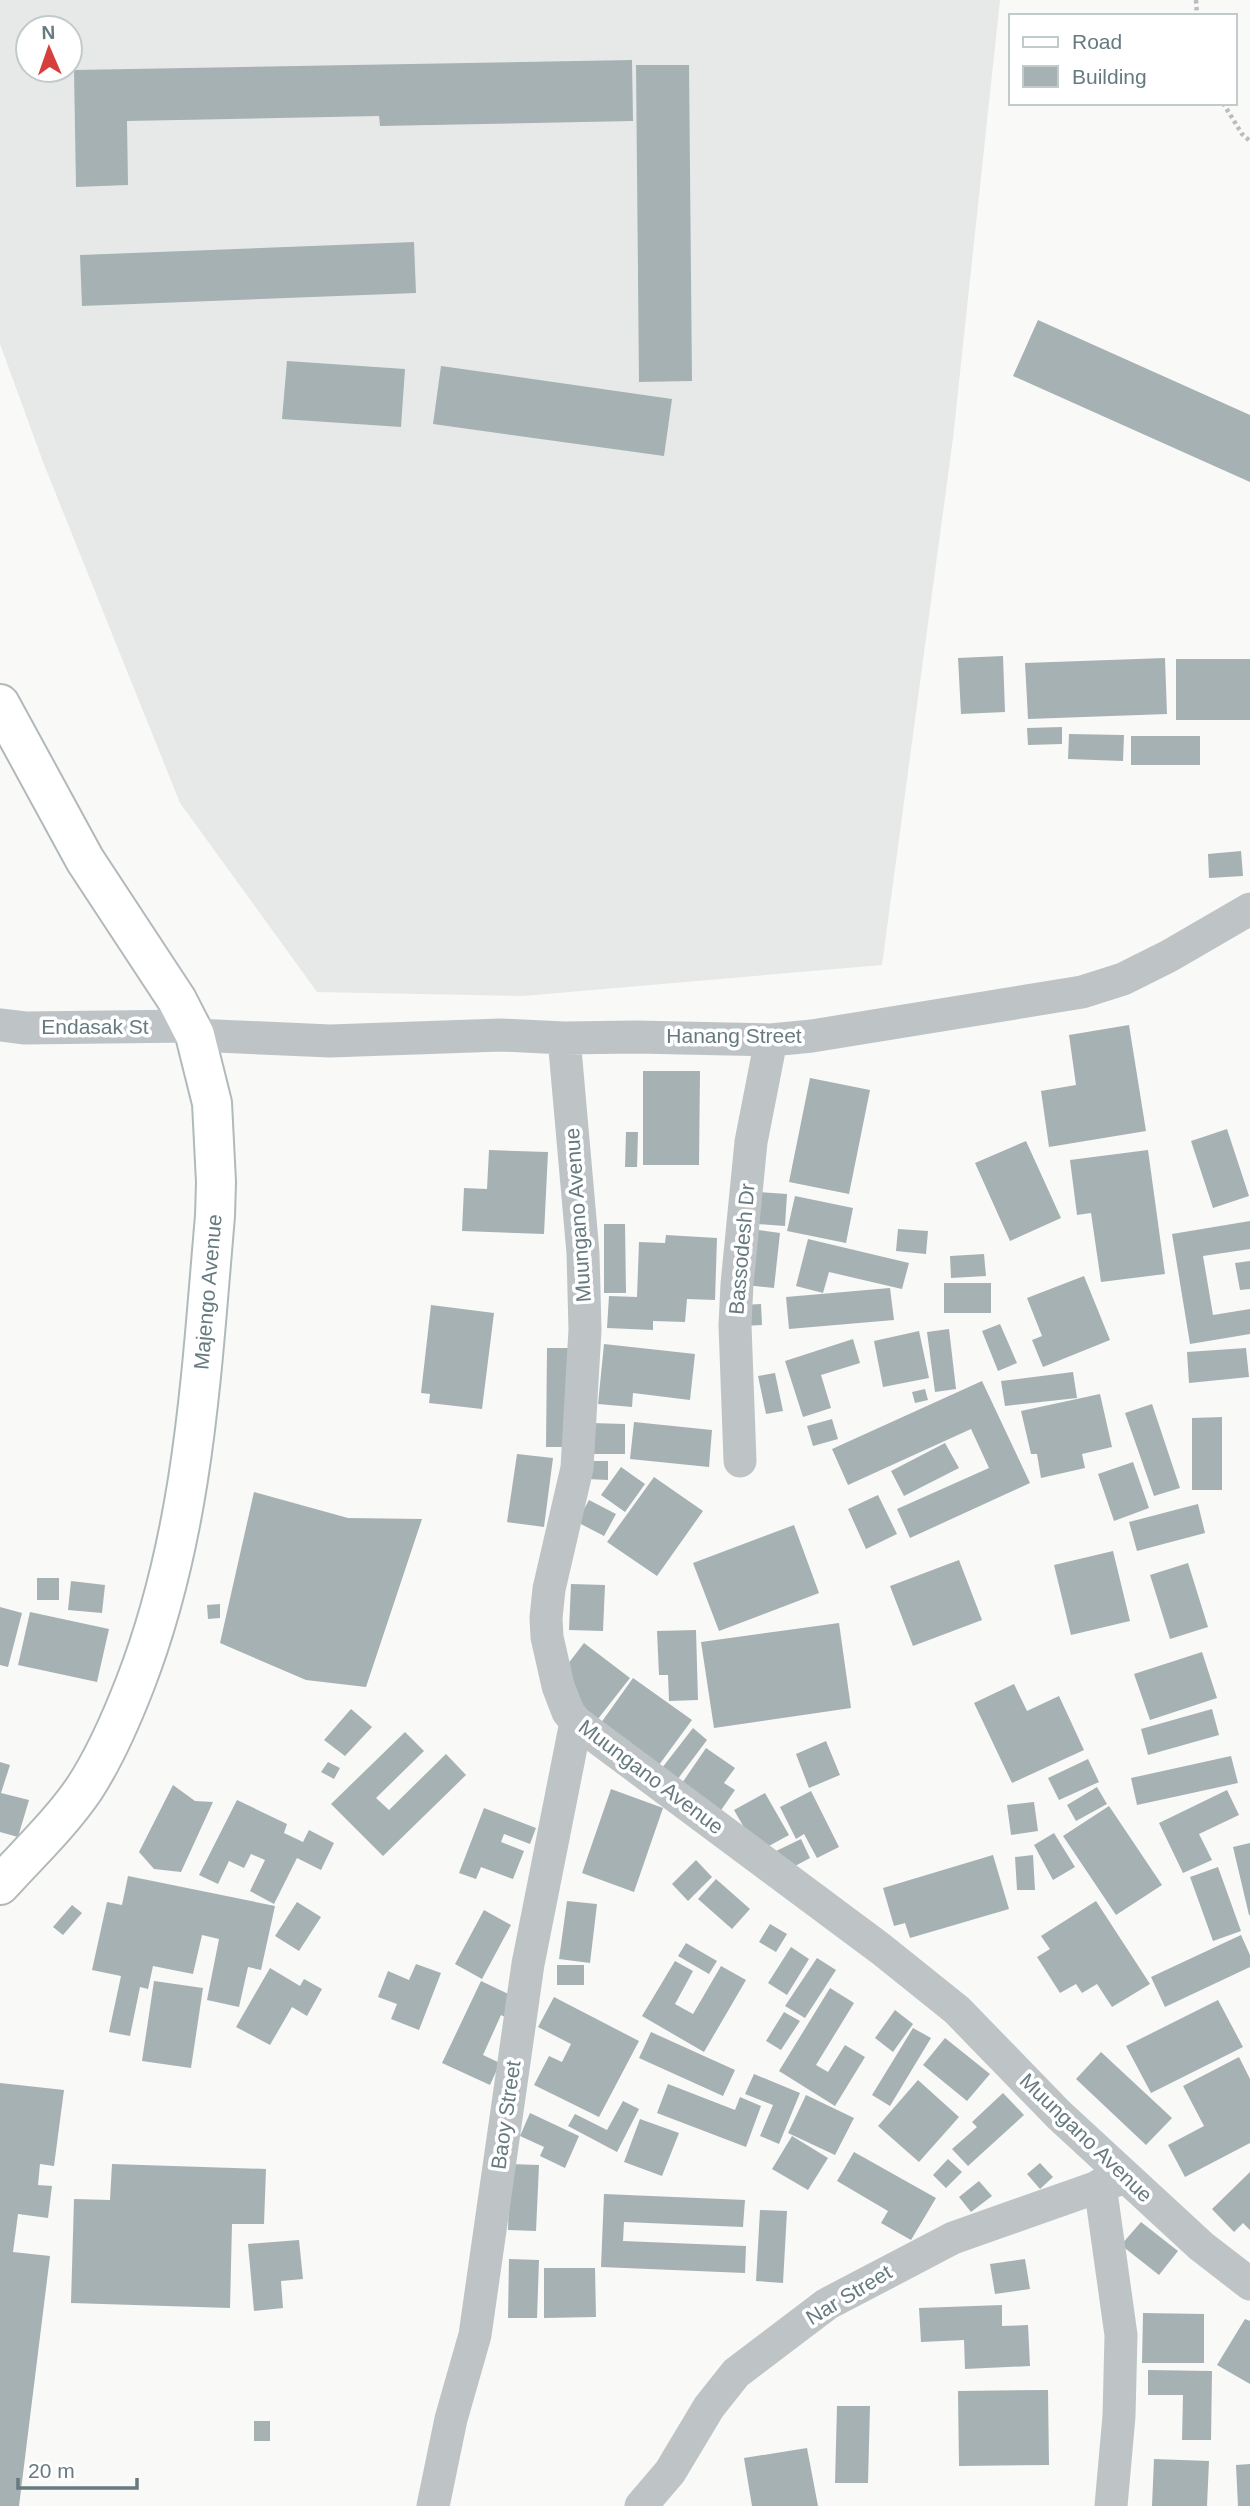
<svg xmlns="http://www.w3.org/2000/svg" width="1250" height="2506" font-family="Arial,sans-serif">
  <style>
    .built { fill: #e7e9e8; fill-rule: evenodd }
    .building { fill: #a6b1b4 }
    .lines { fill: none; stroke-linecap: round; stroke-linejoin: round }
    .secondary-casing { stroke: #b1b9bb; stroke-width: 42 }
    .path { stroke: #b9bdbf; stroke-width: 4.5; stroke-dasharray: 3.5 3.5; stroke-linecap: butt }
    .street { stroke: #bec4c6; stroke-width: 33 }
    .secondary { stroke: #fff; stroke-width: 38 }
    .labels { text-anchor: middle; stroke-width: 7; stroke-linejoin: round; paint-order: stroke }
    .street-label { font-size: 21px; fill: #667a80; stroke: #fff }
  </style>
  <rect width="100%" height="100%" fill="#f9f9f7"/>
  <path class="built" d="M0 0H1000L953 438 882 965 523 996 317 992 180 803 43 462 0 344ZM28 28H70V70H28Z"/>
  <path class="building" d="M632 60 633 121 380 126 379 116 127 121 128 185 76 187 74 70Z
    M636 65H689L692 381 639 382Z
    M414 242 416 293 82 306 80 255Z
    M1038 320 1250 415V482L1013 376Z
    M287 361 405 369 401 427 282 419Z
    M441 366 672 399 664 456 433 424Z
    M1003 656 1005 712 961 714 958 658Z
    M1165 658 1167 714 1028 719 1025 663Z
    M1176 659H1250V720H1176Z
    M1062 727V744L1028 745 1027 728Z
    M1069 734 1124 735 1123 761 1068 759Z
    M1131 736H1200V765H1131Z
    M1241 851 1243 876 1209 878 1208 854Z
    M1129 1025 1146 1131 1049 1147 1041 1091 1076 1085 1069 1035Z
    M643 1071H700L699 1165H643Z
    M810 1078 870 1090 849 1194 789 1182Z
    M1227 1129 1249 1196 1213 1208 1191 1141Z
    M626 1132H638L637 1167H625Z
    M1026 1141 1061 1218 1010 1241 975 1163Z
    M489 1150 548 1152 544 1234 462 1231 464 1188 487 1189Z
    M1148 1150 1165 1274 1101 1282 1091 1213 1077 1215 1070 1160Z
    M759 1192 787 1194 785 1226 757 1224Z
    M795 1196 853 1208 846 1243 787 1231Z
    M1250 1221V1249L1203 1256 1213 1315 1250 1309V1334L1190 1344 1172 1234Z
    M604 1224H625L626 1293H604Z
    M751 1229 780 1233 774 1288 745 1285Z
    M898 1229 928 1231 926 1254 896 1251Z
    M666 1235 717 1238 715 1300 687 1299 685 1322 653 1321V1330L607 1328 609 1296 637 1297 639 1242 665 1243Z
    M808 1239 909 1263 902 1289 829 1272 823 1293 796 1286Z
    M984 1254 986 1276 951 1278 950 1256Z
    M1250 1261V1289L1240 1290 1235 1263Z
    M1084 1276 1110 1340 1043 1367 1032 1340 1042 1336 1027 1298Z
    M944 1283H991V1313H944Z
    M890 1288 894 1320 789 1329 786 1297Z
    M761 1304 762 1325 743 1326V1305Z
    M431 1305 494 1313 482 1409 429 1403 430 1394 421 1393Z
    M1000 1324 1017 1363 998 1371 982 1331Z
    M949 1329 956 1389 935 1392 927 1332Z
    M919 1331 929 1378 883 1387 874 1341Z
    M853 1339 860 1363 821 1375 831 1408 803 1417 785 1361Z
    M604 1344 695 1354 690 1400 633 1393 632 1407 598 1404Z
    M547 1348H577L575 1447H546Z
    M1246 1348 1249 1377 1189 1383 1187 1352Z
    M1073 1372 1077 1398 1005 1406 1001 1381Z
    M775 1373 783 1411 766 1414 758 1376Z
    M982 1381 1030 1483 910 1538 897 1509 989 1468 971 1429 848 1485 832 1449Z
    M925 1389 928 1400 915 1403 912 1392Z
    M1100 1394 1112 1447 1082 1454 1085 1468 1041 1478 1037 1454H1031L1021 1411Z
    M1152 1404 1180 1488 1154 1496 1125 1413Z
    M1222 1417V1490H1192V1418Z
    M832 1419 838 1439 813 1446 807 1426Z
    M634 1422 712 1430 709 1467 630 1459Z
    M591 1423 625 1424V1454H590Z
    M945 1443 959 1468 904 1496 891 1471Z
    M517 1454 553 1458 544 1527 507 1522Z
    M587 1461H608V1480L587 1479Z
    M1133 1462 1149 1508 1114 1521 1098 1474Z
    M621 1467 645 1484 625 1512 601 1495Z
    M654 1477 703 1511 657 1576 607 1542Z
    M254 1492 348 1518 422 1519 366 1687 306 1680 220 1643Z
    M878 1495 897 1534 866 1549 848 1509Z
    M589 1500 616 1514 604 1536 577 1522Z
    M1198 1504 1205 1533 1137 1551 1129 1522Z
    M794 1525 819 1593 719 1631 693 1563Z
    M1113 1551 1130 1621 1071 1635 1054 1565Z
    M959 1560 982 1620 913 1646 890 1586Z
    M1188 1563 1208 1627 1170 1639 1150 1575Z
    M37 1578H59V1600H37Z
    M71 1581 105 1585 102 1613 68 1610Z
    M571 1584 605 1585 603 1631 569 1630Z
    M220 1604V1618L208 1619 207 1605Z
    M0 1607 22 1613 8 1667 0 1665Z
    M30 1612 109 1629 97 1682 18 1665Z
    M839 1623 851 1708 714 1728 701 1642Z
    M696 1630 698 1700 669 1701 668 1675H659L657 1631Z
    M584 1643 630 1678 594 1724 577 1712 583 1704 565 1690 561 1673Z
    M1202 1652 1217 1698 1150 1720 1134 1674Z
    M633 1678 692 1720 656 1769 598 1727Z
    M1014 1684 1027 1711 1059 1696 1084 1750 1012 1783 974 1703Z
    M351 1709 372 1727 345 1756 324 1740Z
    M1212 1709 1219 1735 1148 1755 1141 1729Z
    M693 1728 707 1740 677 1780 662 1768Z
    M405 1732 424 1751 376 1798 389 1810 446 1754 466 1775 383 1856 331 1804Z
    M826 1741 840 1775 809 1788 796 1754Z
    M706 1748 735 1768 724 1783 735 1790 717 1816 678 1789Z
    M1231 1756 1238 1783 1137 1805 1131 1778Z
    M1088 1759 1099 1782 1059 1800 1048 1778Z
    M0 1762 10 1765 1 1793 29 1800 18 1837 0 1832Z
    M328 1762 340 1768 334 1779 321 1772Z
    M173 1785 195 1801 213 1802 181 1872 154 1869 139 1852Z
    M1097 1787 1107 1804 1076 1821 1067 1805Z
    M611 1789 663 1808 634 1892 582 1873Z
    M1227 1790 1239 1815 1199 1834 1212 1860 1183 1873 1159 1823Z
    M811 1791 839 1847 817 1858 804 1834 796 1839 780 1807Z
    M765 1793 789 1835 758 1852 734 1810Z
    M237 1800 287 1824 284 1833 303 1842 309 1830 334 1843 321 1870 297 1858 274 1904 250 1891 265 1860 251 1854 244 1868 229 1861 218 1884 199 1875Z
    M1034 1802 1038 1831 1011 1835 1007 1805Z
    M1109 1806 1162 1885 1116 1915 1063 1836Z
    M484 1808 536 1828 530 1844 504 1834 501 1842 524 1851 513 1879 481 1867 476 1879 459 1873Z
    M1054 1833 1075 1867 1053 1880 1034 1845Z
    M801 1839 810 1858 782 1873 772 1853Z
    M1250 1843V1915H1249L1233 1847Z
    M993 1855 1009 1909 910 1938 905 1923 894 1926 883 1888Z
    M1033 1855 1035 1890H1017L1015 1857Z
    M696 1860 712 1877 688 1901 672 1884Z
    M1218 1867 1241 1931 1213 1941 1190 1877Z
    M128 1876 275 1906 261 1970 248 1967 239 2007 207 2000 219 1939 202 1935 193 1974 153 1966 148 1989 140 1987 130 2036 109 2032 121 1976 92 1970 107 1902 122 1905Z
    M716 1879 750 1909 732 1929 698 1899Z
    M567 1901 597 1904 590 1963 559 1959Z
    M1096 1901 1150 1984 1112 2007 1097 1984 1082 1993 1076 1984 1060 1993 1037 1957 1050 1949 1041 1936Z
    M297 1902 321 1917 299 1951 275 1936Z
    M72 1905 82 1913 63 1935 53 1927Z
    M484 1910 511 1925 482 1979 455 1964Z
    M770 1924 787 1934 776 1952 759 1942Z
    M1241 1935 1250 1955V1967L1165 2007 1151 1977Z
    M686 1943 717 1961 709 1974 678 1956Z
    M791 1947 809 1959 787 1995 768 1983Z
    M817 1958 836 1970 805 2018 785 2006Z
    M675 1961 693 1971 675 2004 693 2014 721 1966 746 1980 704 2052 642 2016Z
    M416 1964 441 1973 419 2030 391 2019 397 2004 378 1997 388 1971 409 1980Z
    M557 1965H584V1985H557Z
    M270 1968 300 1986 304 1979 322 1989 307 2016 292 2007 270 2045 236 2027Z
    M154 1981 203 1988 191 2068 142 2061Z
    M481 1981 521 2000 511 2020 501 2015 483 2055 500 2063 490 2085 442 2063Z
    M830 1988 854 2003 816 2065 828 2072 845 2045 865 2057 835 2106 779 2071Z
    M554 1997 639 2041 599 2117 534 2085 549 2056 562 2062 571 2044 538 2027Z
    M1218 2000 1243 2047 1151 2093 1126 2046Z
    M895 2010 913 2024 893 2052 875 2038Z
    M784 2012 800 2021 781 2050 766 2041Z
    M913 2028 931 2038 890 2106 872 2095Z
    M651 2032 735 2070 723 2096 639 2058Z
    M945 2038 990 2074 967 2101 923 2065Z
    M1101 2052 1172 2118 1146 2145 1076 2079Z
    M1239 2057 1250 2079V2143L1185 2177 1168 2145 1204 2126 1183 2086Z
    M754 2074 800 2093 779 2144 760 2136 773 2105 745 2094Z
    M918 2080 959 2117 919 2162 878 2126Z
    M0 2083 64 2090 54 2166 40 2164 38 2185 52 2186 48 2218 18 2214 13 2252 50 2256 19 2506H0Z
    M668 2084 735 2110 740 2097 761 2106 746 2147 657 2113Z
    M1003 2093 1024 2115 968 2166 952 2149 977 2127 972 2122Z
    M806 2095 854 2118 835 2155 788 2133Z
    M623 2101 639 2109 617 2152 568 2126 575 2114 607 2130Z
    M530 2113 579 2136 565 2168 540 2156 544 2147 520 2136Z
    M640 2119 679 2133 662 2176 624 2162Z
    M792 2136 828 2158 808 2190 772 2169Z
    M854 2152 936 2198 911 2240 881 2223 888 2211 837 2181Z
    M948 2159 962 2172 946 2188 933 2175Z
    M1040 2163 1053 2177 1040 2189 1027 2174Z
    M112 2164 266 2169 264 2224H232L230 2308 71 2303 74 2199 110 2200Z
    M510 2164 539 2165 536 2231 508 2230Z
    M1250 2172V2230L1243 2223 1234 2232 1212 2209Z
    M979 2181 992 2196 971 2212 959 2197Z
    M604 2194 745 2200 743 2227 624 2222 623 2241 746 2246 745 2273 601 2267Z
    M760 2210 787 2211 783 2283 756 2281Z
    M1141 2222 1178 2251 1159 2275 1121 2245Z
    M299 2240 303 2279 281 2281 283 2308 254 2311 248 2244Z
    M509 2259 539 2260 537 2318H508Z
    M1025 2259 1030 2289 995 2294 990 2264Z
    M544 2268H595L596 2317 544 2318Z
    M1002 2305V2326L1028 2325 1030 2366 965 2369 964 2340 921 2342 919 2308Z
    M1143 2313 1204 2314V2363H1142Z
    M1245 2319 1250 2321V2384L1217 2365Z
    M1148 2370 1212 2371 1211 2440H1182L1183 2395H1148Z
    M1048 2390 1049 2465 959 2466 958 2391Z
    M837 2406H870L868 2483H835Z
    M254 2421H270V2441H254Z
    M807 2448 818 2506H752L744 2458Z
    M1154 2459 1209 2461 1207 2506H1152Z
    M1250 2464V2506H1238L1236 2465Z"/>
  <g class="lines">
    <g class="secondary-casing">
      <path id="secondary" d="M0 704 85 860 177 1000 195 1035 212 1103 216 1182 215 1216C201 1376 194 1532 135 1684 121 1720 105 1757 84 1789 60 1824 28 1854 0 1885"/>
    </g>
    <path class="path" d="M1196 0 1197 16
      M1223 103 1242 134 1250 141"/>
    <path class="street" d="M0 1025 25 1028 191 1026
      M195 1035 330 1041 501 1035 564 1038 636 1037 771 1040 812 1036 1082 992 1123 979 1169 956 1250 909
      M564 1038 583 1253 585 1330 577 1468 549 1589 546 1618 547 1637 558 1686 568 1712 576 1722 881 1949 957 2010 1059 2115 1201 2246 1250 2284
      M740 1461 735 1325 737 1284 751 1142 771 1040
      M1100 2185 1121 2335 1119 2416 1111 2506
      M433 2506 451 2419 475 2335 528 1964 576 1722
      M641 2506 670 2472 709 2407 736 2373 827 2304 953 2238 1126 2177"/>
    <use href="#secondary" class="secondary"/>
  </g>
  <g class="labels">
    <g class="street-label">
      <text x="95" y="1034">Endasak St</text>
      <text x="734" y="1043">Hanang Street</text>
      <text transform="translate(578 1215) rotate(-94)" y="7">Muungano Avenue</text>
      <text transform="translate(742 1249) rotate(-85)" y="7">Bassodesh Dr</text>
      <text transform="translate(208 1292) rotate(-85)" y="7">Majengo Avenue</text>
      <text transform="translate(651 1777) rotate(37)" y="7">Muungano Avenue</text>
      <text transform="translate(506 2115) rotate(-82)" y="7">Baoy Street</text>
      <text transform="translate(1086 2138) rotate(44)" y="7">Muungano Avenue</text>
      <text transform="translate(849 2295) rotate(-31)" y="7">Nar Street</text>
    </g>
  </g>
  <rect x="1009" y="14" width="228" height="91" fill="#ffffff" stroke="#c2cacc" stroke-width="2"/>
  <rect x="1023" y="37" width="35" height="10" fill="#ffffff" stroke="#c2cacc" stroke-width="2"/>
  <text x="1072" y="49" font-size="21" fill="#667a80">Road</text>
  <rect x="1023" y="66" width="35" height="21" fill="#a6b1b4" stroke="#c2cacc" stroke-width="2"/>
  <text x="1072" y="84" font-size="21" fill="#667a80">Building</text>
  <g transform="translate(49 49) rotate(358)"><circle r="33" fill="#ffffff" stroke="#c2cacc" stroke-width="2"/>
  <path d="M0-5L12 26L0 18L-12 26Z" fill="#d53f3c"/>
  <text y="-10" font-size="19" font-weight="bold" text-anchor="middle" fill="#667a80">N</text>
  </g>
  <path d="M18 2478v10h119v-10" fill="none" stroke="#667a80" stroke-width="3.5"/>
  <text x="28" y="2478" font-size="21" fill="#667a80" stroke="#ffffff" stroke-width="5" paint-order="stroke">20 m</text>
</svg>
